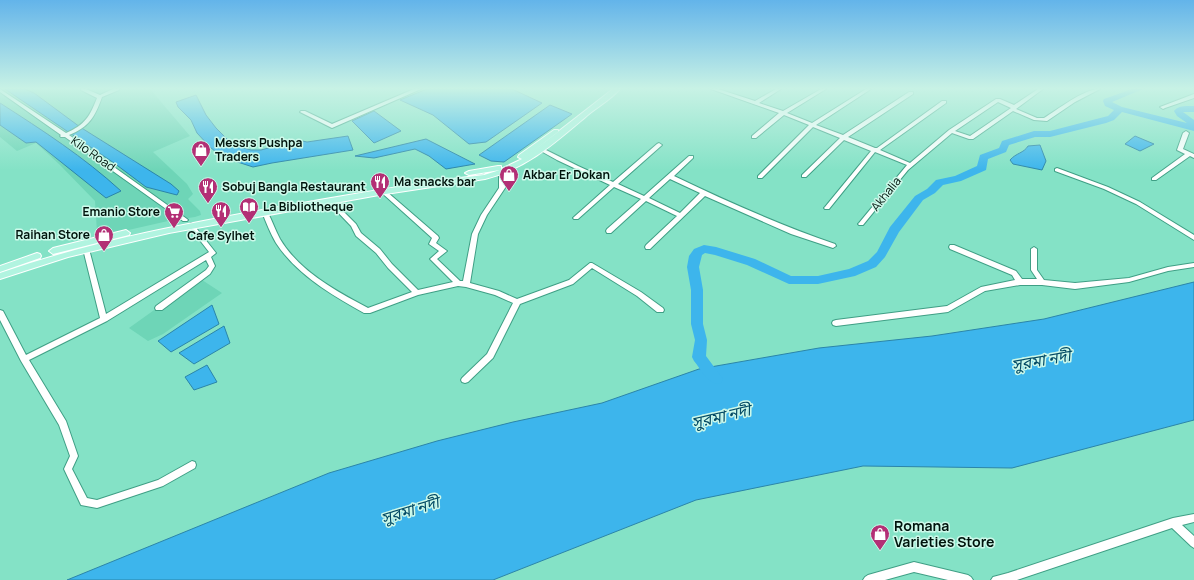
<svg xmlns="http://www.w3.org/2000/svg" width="1194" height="580" font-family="Manrope,'Noto Sans Bengali',sans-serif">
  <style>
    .built { fill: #6ed5b7 }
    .water { fill: #3db5ec; stroke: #2b85a9 }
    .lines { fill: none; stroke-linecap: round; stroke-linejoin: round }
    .river { fill: #3db5ec; fill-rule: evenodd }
    .minor-casing { stroke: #3f9f85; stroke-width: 2 }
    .major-casing { stroke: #fff; stroke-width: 2 }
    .minor { fill: #fff; fill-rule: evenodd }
    .major { fill: #b1f4e0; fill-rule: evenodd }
    .labels { text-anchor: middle; stroke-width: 3; stroke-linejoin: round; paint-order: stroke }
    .poi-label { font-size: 12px; font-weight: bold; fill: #00140d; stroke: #cdf9ea; text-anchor: start }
    .street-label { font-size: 12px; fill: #00140d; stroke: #cdf9ea }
    .near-poi-label { font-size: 14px; font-weight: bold; fill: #00140d; stroke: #cdf9ea; text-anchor: start }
    .near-water-label { font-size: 16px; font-style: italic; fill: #034a65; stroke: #cdf9ea }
  </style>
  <rect width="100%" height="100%" fill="#84e2c6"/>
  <path class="built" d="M0 89H150L190 136 153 152 187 184 193 194 188 199 200 211 201 215 195 217 168 221 102 236 97 232 95 201 60 165 36 143 17 151 0 137Z
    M199 278 222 293 163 334 148 341 129 328Z"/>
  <path class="water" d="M5 89H25L34 93 80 127 171 184 179 191 177 195 146 187 114 163Z
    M427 89H512L542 103 486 142 469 144 433 115 400 100Z
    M196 95 206 115 216 128 233 145 251 150H261L298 140 307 142 348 136 353 150 272 163 253 167 222 157 210 147 197 133 191 120 178 107 176 102Z
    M0 103C42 130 84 157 121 191L106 198 36 142 26 143 0 125Z
    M550 105 572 114 504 162 491 161 479 155Z
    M374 111 401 131 374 143 352 121Z
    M1135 136 1154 144 1140 151 1125 144Z
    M426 139 475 164 446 169 429 156 415 149 374 158 355 156Z
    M1040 145 1046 161 1042 170 1013 164 1010 160C1016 153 1024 153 1028 146Z
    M1194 282V420L1012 468 863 466 696 500 493 580H67L329 473 437 441 513 422 602 403 699 369 819 348 932 336 1044 319Z
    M212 305 219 324 171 352 158 341Z
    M224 326 230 343 194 364 179 353Z
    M207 365 217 382 194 390 185 377Z"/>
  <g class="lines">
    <path class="river" d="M1132 89H1143L1112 102 1122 107 1187 123 1177 116 1174 111C1179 105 1186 106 1194 106V112H1183L1194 120V131L1122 112 1114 120 1106 123 1050 137H1035L1009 145 1006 152 988 159 986 170 961 181 943 185 935 193 923 200 899 232 885 257 876 267 855 276 818 284H789L747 265 715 255 705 253 702 255 699 267 703 290V324L707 340 706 356 723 379 721 383C709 387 701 369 694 361L692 357 695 340 691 324V290L687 267 689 256 694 249 704 245 716 247 755 259 791 276H818L849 269 868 261 877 252 890 227 915 196 927 189 936 180 955 176 977 166 980 155 999 148 1002 141 1034 131H1050L1108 116 1114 110 1105 106 1103 101 1104 99Z"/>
    <g class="minor-casing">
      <path id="minor" d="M0 89 66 133C85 125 90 116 97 98L81 90V89H86L100 95 113 89H119V90L102 97C95 117 89 127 69 135L187 219 188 220 187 221H183L65 137H61L60 136 61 135 0 92Z
        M414 89H421L332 128 300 112 301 111H305L332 124Z
        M711 89H718L755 101 776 89H781L759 103 783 111 821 89H826L787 113 812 123 866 89H871L816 125 843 135 909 92H913V94L848 137 875 148H877L942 101H946V103L880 150 910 163 949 130 996 99H1000L1014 105 1038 89H1043L1016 109 1037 118H1044C1057 110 1085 88 1100 89L1075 102 1047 121 1034 120 1013 111 973 139H969L952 133 908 170 863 225H859L858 224 859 223 907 165 875 152 829 209H825L824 208 825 207 871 151 844 140 806 177H802V175L840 138 813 127 762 178H758V176L809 125 784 115 756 138H752V136L779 113ZM998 102 1011 108 970 136 955 131Z
        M1194 94V98L1165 108 1163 109 1160 107Z
        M1186 131 1189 133 1183 149 1194 154V158L1190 156 1156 180H1152V178L1185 154 1177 150 1183 133Z
        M659 143 662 145 661 146 618 184 644 196 689 156H693V158L674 176C726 201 780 225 835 244L836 246 833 248 791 234 705 196 650 249H646L645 247 646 245 677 216 646 201 611 233H607L606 231 607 229 641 199 614 187 578 219H574L573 218 574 217 610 185 557 160 539 150 540 149H544L578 166 613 182 657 144ZM670 179 700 193 680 213 649 198Z
        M1057 168 1108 187 1140 202 1194 235V240L1136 204 1104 189 1055 171V169Z
        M502 171 505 173V188L487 215 478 234 470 283 499 291 517 299 569 280 590 263H592L641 292 663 308 664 310 663 312H657L637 296 592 268 573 284 520 304 493 358 468 382 465 383 462 382 461 380 462 378 487 354 513 303 495 295 466 287 458 286 418 295 370 313H364C332 295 297 275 276 243 270 233 266 222 262 212L265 210 267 211C272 220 275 230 280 239 299 271 336 291 368 308L412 292 388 268 376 253 356 236 351 226 328 202 327 201 328 200H332L356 224 361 233 380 249 392 264 418 290 453 282 430 259 439 251 429 244 432 238 382 193 381 192 382 191H386L438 236 439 238 436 243 447 251 437 259 460 281H463L472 234 481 215 499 188V173Z
        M191 223 193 224 216 253 211 257 215 266 210 274 162 310H156L155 308 156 306 206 270 209 266 206 260 107 321 29 360 66 421 78 456 72 469 87 498 97 500 158 480 192 461 195 462 196 465 195 468 163 486 97 508 81 505 64 469 70 456 59 425 21 361 0 320V310L3 311 26 355 100 318 83 249 84 247H88L89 249 106 314 209 252 188 225Z
        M950 245H954L1016 271 1022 279H1037L1031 270V249L1034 247 1037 249V270L1044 280 1075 283 1129 278 1168 267 1194 263V267L1168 271 1129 282 1075 289 1042 285H1020L985 291 948 312 836 326 833 325 832 323 833 321 836 320 947 306 981 287 1015 280 1012 275 950 249 949 247Z
        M1194 514V522L1182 525 1194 536V548L1191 546 1172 528 1017 580H991L993 577 1008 573 1173 518Z
        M914 562 968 575 971 577 973 580H948L914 572 885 580H863L865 577 868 575Z"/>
    </g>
    <g class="major-casing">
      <path id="major" d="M613 89H620C611 99 599 106 589 114 557 141 527 169 485 179L379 195 169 233 68 257 0 279V273C89 242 180 225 273 208 343 196 413 183 484 175L500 170 469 175 465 173 469 171 498 166H501V169L520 160 522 159 518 157 519 155 554 130H558V132L532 152Z
        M126 230 130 233 129 235 53 254 49 251 53 248Z
        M37 253 40 254 41 256 40 258 0 272V266Z"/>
    </g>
    <use href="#minor" class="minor"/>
    <use href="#major" class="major"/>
  </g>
  <linearGradient id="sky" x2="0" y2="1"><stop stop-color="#63b4ea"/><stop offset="0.52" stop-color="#c8f2e5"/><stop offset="1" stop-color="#c8f2e5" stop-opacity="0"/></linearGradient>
  <rect width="1194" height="170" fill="url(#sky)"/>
  <defs>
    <g id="shop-pin" transform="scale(1)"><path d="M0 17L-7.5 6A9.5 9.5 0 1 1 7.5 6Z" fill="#b32f75" stroke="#cdf9ea"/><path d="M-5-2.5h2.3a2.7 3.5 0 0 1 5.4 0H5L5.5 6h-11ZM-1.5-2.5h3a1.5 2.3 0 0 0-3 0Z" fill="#fff"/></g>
    <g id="restaurant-pin" transform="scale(1)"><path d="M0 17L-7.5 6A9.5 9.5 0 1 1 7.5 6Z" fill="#b32f75" stroke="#cdf9ea"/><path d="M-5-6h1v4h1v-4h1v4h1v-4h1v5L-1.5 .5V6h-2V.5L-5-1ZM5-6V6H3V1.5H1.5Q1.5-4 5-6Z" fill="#fff"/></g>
    <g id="library-pin" transform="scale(1)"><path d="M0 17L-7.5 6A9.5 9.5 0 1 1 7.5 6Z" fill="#b32f75" stroke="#cdf9ea"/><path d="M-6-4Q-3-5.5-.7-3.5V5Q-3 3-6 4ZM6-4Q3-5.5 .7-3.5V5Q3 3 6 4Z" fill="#fff"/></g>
    <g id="supermarket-pin" transform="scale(1)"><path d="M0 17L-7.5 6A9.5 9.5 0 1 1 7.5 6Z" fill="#b32f75" stroke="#cdf9ea"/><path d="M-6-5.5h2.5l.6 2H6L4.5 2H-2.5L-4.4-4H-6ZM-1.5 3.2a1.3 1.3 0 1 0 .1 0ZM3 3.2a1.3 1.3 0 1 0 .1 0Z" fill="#fff"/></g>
  </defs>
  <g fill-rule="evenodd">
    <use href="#shop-pin" x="201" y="150"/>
    <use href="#shop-pin" x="509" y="175"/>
    <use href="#restaurant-pin" x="380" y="182"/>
    <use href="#restaurant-pin" x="208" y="187"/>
    <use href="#library-pin" x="249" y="207"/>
    <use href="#restaurant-pin" x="221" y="211"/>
    <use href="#supermarket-pin" x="174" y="212"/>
    <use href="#shop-pin" x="104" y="235"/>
    <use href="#shop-pin" x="880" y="534"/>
  </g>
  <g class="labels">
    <g class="poi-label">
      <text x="215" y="147">Messrs Pushpa<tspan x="215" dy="14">Traders</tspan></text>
      <text x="523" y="179">Akbar Er Dokan</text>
      <text x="394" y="186">Ma snacks bar</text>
      <text x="222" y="191">Sobuj Bangla Restaurant</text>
      <text x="263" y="211">La Bibliotheque</text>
      <text x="160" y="216" text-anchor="end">Emanio Store</text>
      <text x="90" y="239" text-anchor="end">Raihan Store</text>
      <text x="221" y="240" text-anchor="middle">Cafe Sylhet</text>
    </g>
    <g class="street-label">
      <text transform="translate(93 154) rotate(35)" y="4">Kilo Road</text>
      <text transform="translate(886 194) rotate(-51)" y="4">Akhalia</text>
    </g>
    <g class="near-poi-label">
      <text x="894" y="531">Romana<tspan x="894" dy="16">Varieties Store</tspan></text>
    </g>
    <g class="near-water-label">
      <text transform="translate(1041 360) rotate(-10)" y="6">সুরমা নদী</text>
      <text transform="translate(721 416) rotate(-13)" y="6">সুরমা নদী</text>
      <text transform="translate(410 510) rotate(-17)" y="6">সুরমা নদী</text>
    </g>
  </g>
</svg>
